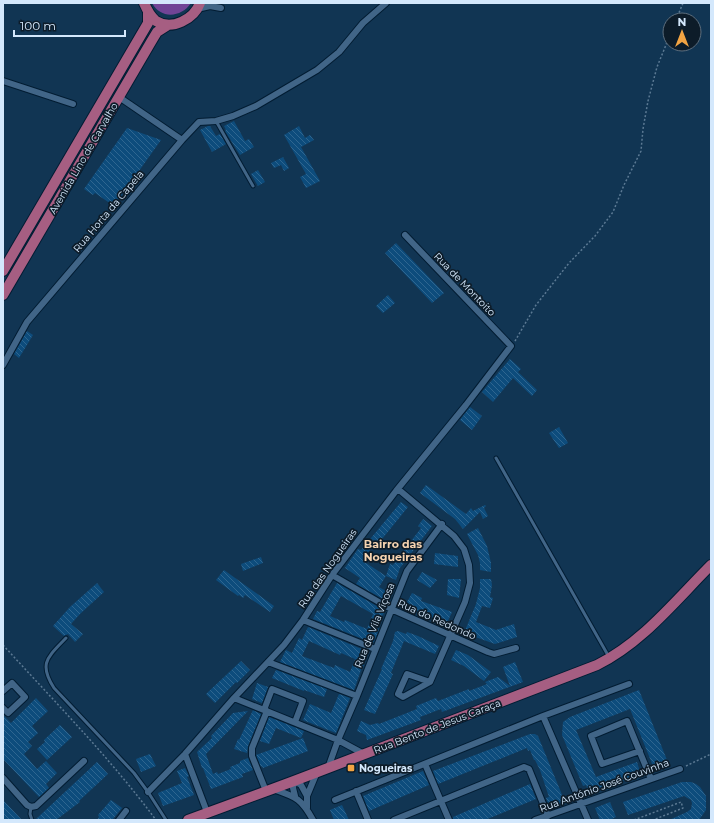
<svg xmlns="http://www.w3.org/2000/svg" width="714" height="823" font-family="Montserrat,sans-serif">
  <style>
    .green { fill: #714496 }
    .building { fill: url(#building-back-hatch); fill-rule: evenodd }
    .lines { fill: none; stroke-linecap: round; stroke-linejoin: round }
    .service-casing { stroke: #021c32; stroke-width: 5 }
    .minor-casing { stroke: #021c32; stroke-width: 8 }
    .primary-casing { stroke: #021c32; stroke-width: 12 }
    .path { stroke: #5b7993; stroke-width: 1.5; stroke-dasharray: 2 2; stroke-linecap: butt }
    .service { stroke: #416587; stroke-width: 3 }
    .minor { stroke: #416587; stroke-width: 6 }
    .primary { stroke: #a65e82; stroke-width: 10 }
    .poi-dot { fill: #f3a443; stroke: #0d1c29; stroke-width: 1.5 }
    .labels { text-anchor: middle; stroke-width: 3.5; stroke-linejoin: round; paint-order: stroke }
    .street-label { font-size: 10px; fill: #d4e8fc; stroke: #0d1c29 }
    .poi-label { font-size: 10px; font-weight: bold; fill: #d4e8fc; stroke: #0d1c29; text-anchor: start }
    .neighbourhood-label { font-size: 11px; font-weight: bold; fill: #f7d4b1; stroke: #0d1c29 }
  </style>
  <defs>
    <pattern id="building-back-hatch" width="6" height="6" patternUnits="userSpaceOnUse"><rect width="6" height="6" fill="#0d4c7c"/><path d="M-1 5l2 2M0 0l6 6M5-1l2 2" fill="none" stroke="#2f6690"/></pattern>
  </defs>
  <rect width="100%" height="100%" fill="#113553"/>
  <path class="green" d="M152 3H191C182 17 161 20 152 3Z"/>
  <path class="building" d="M234 121 245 141 249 139 254 147 240 155 225 131 226 130 224 126Z
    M208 126H210L216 136 220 134 226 144 212 152 200 130Z
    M299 126 305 138 310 135 314 140 301 147 320 181 306 188 300 177 306 174 284 135Z
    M127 128 161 140 114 206 95 193 93 195 84 189Z
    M283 157 289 168 284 171 281 165 274 168 271 163Z
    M258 170 265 182 258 186 251 174Z
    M396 243 444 293 432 303 385 253Z
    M388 295 395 303 383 313 376 306Z
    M27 331 33 335 19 358 14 354Z
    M510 359 521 369 518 372 537 390 532 396 513 378 493 402 482 392Z
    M470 407 482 416 472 430 460 420Z
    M559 427 568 443 559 448 549 433Z
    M426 485 466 514 471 508 473 511 485 505 486 506 484 508 488 516 483 519 480 512 463 529 455 519 420 493Z
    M401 502 408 507 374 549 372 547 363 561 386 576 379 587 391 594 387 601 356 584 360 578 345 568 358 549 361 550Z
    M423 519 432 526 400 568 396 580 386 576 390 564 393 565 421 528 418 526Z
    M478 528 487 546 491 563V572L480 570V563L478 555 467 534Z
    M435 553 458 556V567L434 564Z
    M261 557 263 563 243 571 241 564Z
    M224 570 274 606 270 612 245 595 243 598 239 595 238 596 216 580Z
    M422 572 437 580 430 588 417 580Z
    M448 579H461L459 598 447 595Z
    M480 579H491L492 585 490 597 493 598 490 608 482 606 476 622 496 630 514 624 517 637 495 644 464 633 476 604 480 588Z
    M97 583 104 592 80 614 71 624 83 634 75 642 68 634 64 636 53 626 70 607Z
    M337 583 385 611 376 627 379 629 374 642 368 640V641L313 619 317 611 320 612ZM341 596 373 614 367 629 345 620 344 622 330 616Z
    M412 593 422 598 421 601 452 612 447 623 425 615 416 610 417 609 406 604Z
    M308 627 364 650 361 657 366 659 363 668 362 667 354 690 280 662 286 650 292 653 299 638 302 640ZM309 641 340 655 341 653 355 659 350 672 335 665 334 668 302 656Z
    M398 631 406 634 407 632 418 636 439 646 435 654 404 641 391 673 393 674 375 714 364 710 382 669H381L393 641 395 632Z
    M456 650 468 655 491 672 484 681 464 666 451 660Z
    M241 661 250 670 237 683 236 682 215 703 206 694Z
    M515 662 523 682 442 712 441 709 420 717 421 720 367 740 366 735 357 731 361 721 370 725 378 723 379 724 417 709 416 706 436 698 438 701 469 689V691L487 684 485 682 498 677 510 686 503 667Z
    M276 670 327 689 324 697 304 690V691L272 678Z
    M257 683 268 687 262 703 252 699Z
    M639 690 669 765 655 771 630 709 576 730 596 777 637 762 641 775 589 793 586 785 583 786 562 735 563 722 570 717Z
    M339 694 350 698 336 733 303 720 310 704 331 713Z
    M36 698 48 711 32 726 38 733 28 742 32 746 24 754 37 769 46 761 57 773 46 784 49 788 39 797 3 759V715L11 723Z
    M253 710 261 714 248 746 247 753 234 749 238 739 239 740Z
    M248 711 206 754 213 774 217 772 218 774 231 769 230 767 240 763V761L248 758 253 770 242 774 243 777 211 789 203 768H202L197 752 212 738 211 736 233 713Z
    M269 717 304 731 301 738 276 728 269 744 260 741Z
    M60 725 72 737 47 760 37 749 45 742 44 740Z
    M530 734H535L538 736 565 802 550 808 546 798 549 797 540 770 535 760H534L530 750 528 751 527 748 438 784 433 771Z
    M303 738 308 751 263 768 262 766 261 767 256 755Z
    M150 754 156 766 141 772 136 759Z
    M97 762 108 774 79 801 80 802 56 820H35Z
    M185 768 189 776 187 777 194 795 163 806 158 793 182 783 177 771Z
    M423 771 429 785 369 811 363 796Z
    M682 782H691L696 784 700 787 706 796V810L699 820H669L687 812 691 809 692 803 691 800 684 796 628 815 623 802Z
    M530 784 536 799 485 820H453V817Z
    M3 800 22 820H3Z
    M111 800 122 808 112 820H97L99 817 98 815Z
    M610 802 616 817 610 820H600L595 808Z
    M342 805 349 820H334L330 810Z"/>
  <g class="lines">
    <g class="service-casing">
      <path id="service" d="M216 121 253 186
        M496 458 609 657
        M66 638C48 657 38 663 54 688L134 773 148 792 166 820
        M31 807 30 814 32 820"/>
    </g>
    <g class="minor-casing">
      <path id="minor" d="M197 9 210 6 221 8
        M3 81 73 104
        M119 97 182 140
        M3 365 27 322 182 140 199 122 216 121 233 116 256 106 317 70 339 52 363 23 386 3
        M398 489 454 536 464 549 469 565 470 583 465 602 430 682 403 697 398 694 407 674 430 682
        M332 575 391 609 488 652 494 654 516 648
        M303 620 375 649
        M268 662 357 696
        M3 691 12 683 25 697 8 713 3 708
        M234 698 338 740 364 754
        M264 710 272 689 303 701 295 722
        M543 716 588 820
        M640 751 602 764 591 736 627 721 651 779
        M185 754 207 812
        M425 764 449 820
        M328 768 338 740 357 696 407 571 442 524
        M3 778 27 805 31 807 36 806 84 761
        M273 789C296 797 301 798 313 820
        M266 791 252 756V748L267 711
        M356 791 368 820
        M148 792 185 754 234 698 284 645 303 620 332 575 396 491 466 405 511 346 405 235
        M295 796 293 788 294 781 301 785 307 796
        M335 800 543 716 629 684
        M307 808V796L317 772
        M119 820 126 811
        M394 820 524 767 529 769 548 816
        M535 820 680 769"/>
    </g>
    <g class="primary-casing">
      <path id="primary" d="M144 3C147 10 150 16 156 21 172 31 194 19 200 3
        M3 271 148 23V13
        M3 295 151 42 157 32 168 25
        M188 820 294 781 597 665C643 642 675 601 711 565"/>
    </g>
    <path class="path" d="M676 20 683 3
      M515 341 536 305 569 263 595 236 613 212 624 185 641 151 643 129 648 101 657 67 670 35
      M3 645C55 702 110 758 156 820
      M686 766 711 754
      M634 820 681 802 683 808 653 820"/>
    <use href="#service" class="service"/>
    <use href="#minor" class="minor"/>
    <use href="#primary" class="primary"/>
  </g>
  <rect class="poi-dot" x="347" y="764" width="8" height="8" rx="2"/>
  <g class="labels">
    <g class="street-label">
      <text transform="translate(83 158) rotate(-60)" y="4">Avenida Lino de Carvalho</text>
      <text transform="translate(108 211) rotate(-50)" y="4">Rua Horta da Capela</text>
      <text transform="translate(465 284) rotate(46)" y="4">Rua de Montoito</text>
      <text transform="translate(327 568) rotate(-55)" y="4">Rua das Nogueiras</text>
      <text transform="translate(437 619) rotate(24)" y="4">Rua do Redondo</text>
      <text transform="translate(374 625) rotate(-68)" y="4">Rua de Vila Viçosa</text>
      <text transform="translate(437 726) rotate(-21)" y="4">Rua Bento de Jesus Caraça</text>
      <text transform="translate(604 785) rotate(-20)" y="4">Rua António José Couvinha</text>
    </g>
    <g class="poi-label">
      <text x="359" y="772">Nogueiras</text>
    </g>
    <g class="neighbourhood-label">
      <text x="393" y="548">Bairro das<tspan x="393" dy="13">Nogueiras</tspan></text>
    </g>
  </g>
  <rect width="714" height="823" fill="none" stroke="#d4e8fc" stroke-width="8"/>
  <g transform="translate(682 32)"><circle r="19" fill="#0d1c29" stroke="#5d6e7d"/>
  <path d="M0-3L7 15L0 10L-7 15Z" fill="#f3a443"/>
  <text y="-6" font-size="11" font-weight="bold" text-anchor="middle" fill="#d4e8fc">N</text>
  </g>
  <path d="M14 30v6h111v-6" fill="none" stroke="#d4e8fc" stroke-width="2"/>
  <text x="20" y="30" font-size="12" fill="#d4e8fc" stroke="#0d1c29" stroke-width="3" paint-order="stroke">100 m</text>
</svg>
